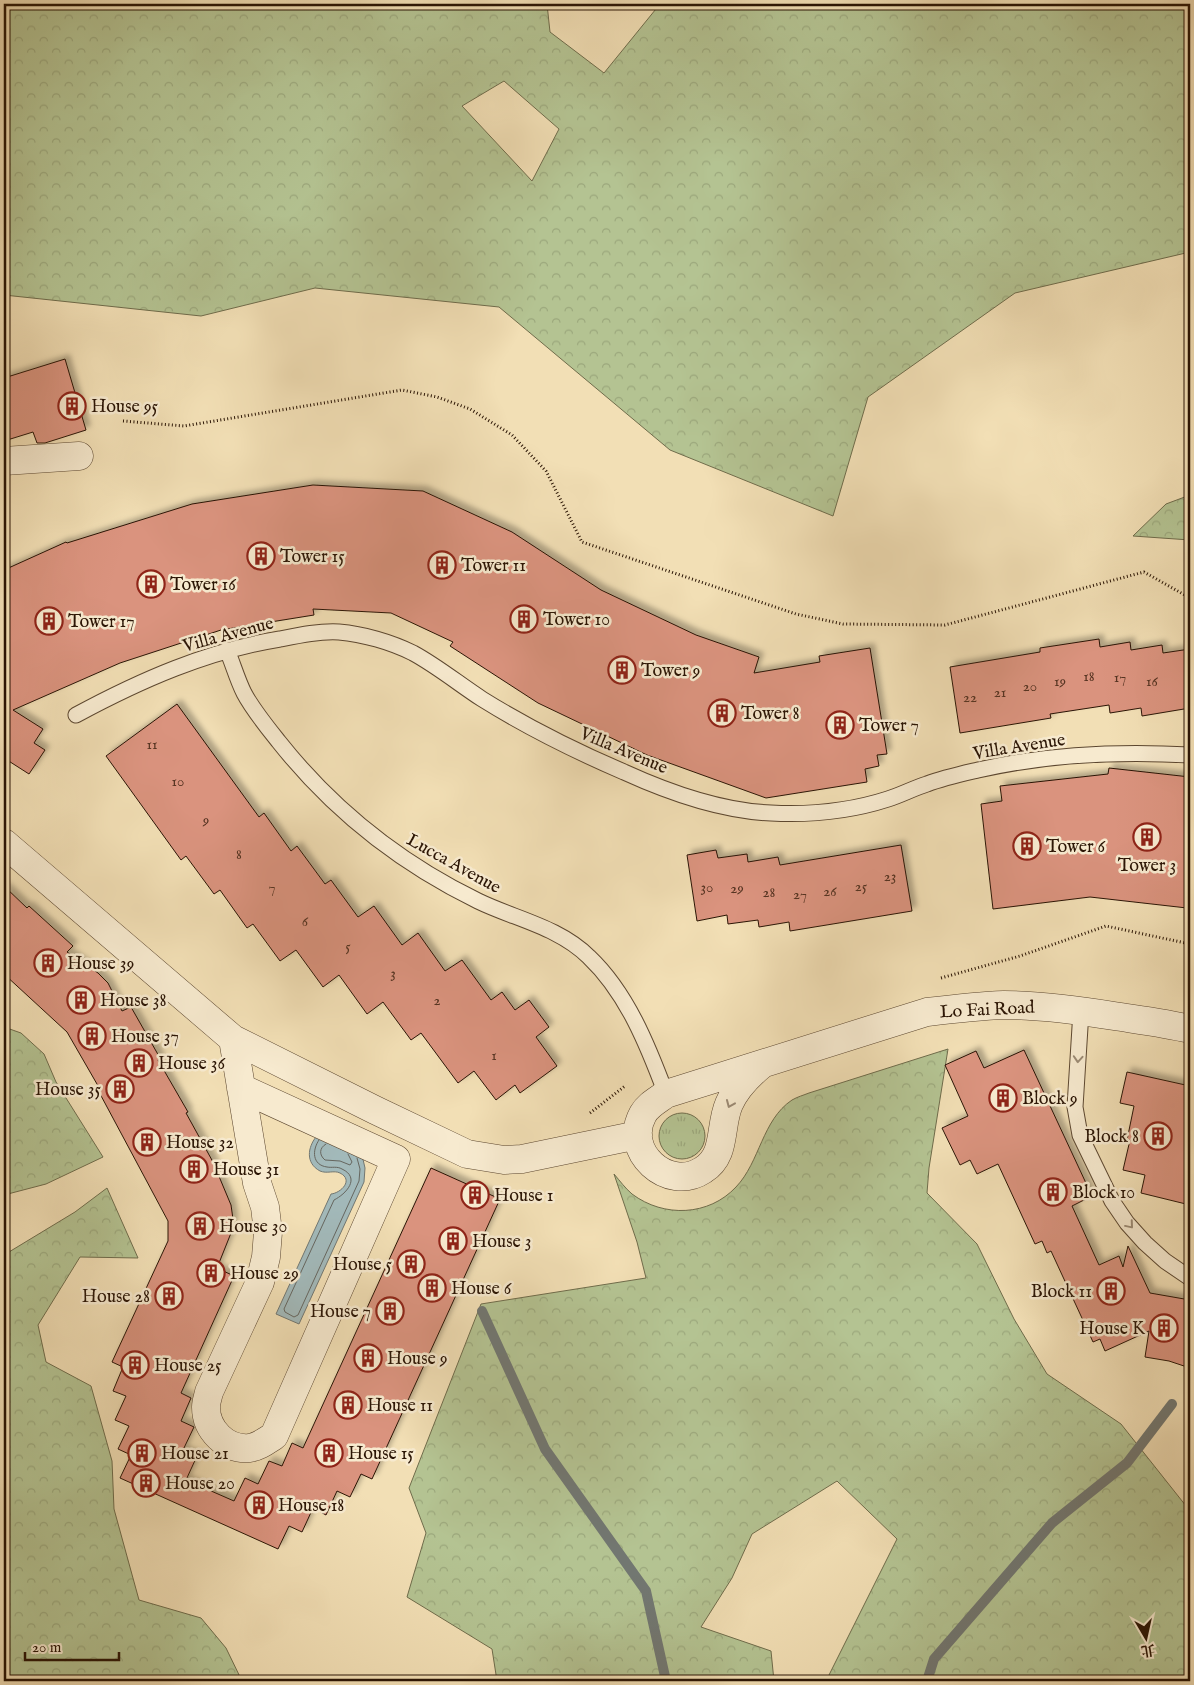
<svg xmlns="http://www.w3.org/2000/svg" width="1194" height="1685" font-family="'IM FELL English','Noto Serif TC',serif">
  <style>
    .grass { fill: url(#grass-tufts); stroke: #6f6c4b }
    .forest { fill: url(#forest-crowns); stroke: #6f6c4b; fill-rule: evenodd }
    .water { fill: #a2b9ba; stroke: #727771 }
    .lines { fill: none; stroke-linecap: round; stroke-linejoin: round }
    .shore { stroke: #66665f; stroke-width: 1 }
    .stream { stroke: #727771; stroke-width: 10 }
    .building { fill: #da937e; stroke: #2a1404; filter: url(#shadow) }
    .service-casing { stroke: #5c4730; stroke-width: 17 }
    .minor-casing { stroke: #5c4730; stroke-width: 29 }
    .path { stroke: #2a1404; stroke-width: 3; stroke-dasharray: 1 2.5; stroke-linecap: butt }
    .service { stroke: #f7eacf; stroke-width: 15 }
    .minor { stroke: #f7eacf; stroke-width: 28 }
    .oneway { stroke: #9b8a74 }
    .labels { text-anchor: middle; stroke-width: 5; stroke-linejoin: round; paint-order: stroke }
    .number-label { font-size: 15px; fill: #563422 }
    .poi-label { font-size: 18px; fill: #2a1404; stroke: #f7eacf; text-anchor: start }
    .street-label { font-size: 18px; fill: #2a1404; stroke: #f7eacf }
  </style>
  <defs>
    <pattern id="grass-tufts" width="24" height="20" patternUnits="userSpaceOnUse" patternTransform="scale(1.25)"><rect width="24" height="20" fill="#b4c392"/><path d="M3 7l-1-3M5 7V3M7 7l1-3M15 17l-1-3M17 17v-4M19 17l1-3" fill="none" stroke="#9ba77c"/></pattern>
    <pattern id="forest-crowns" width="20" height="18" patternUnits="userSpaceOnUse" patternTransform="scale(1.25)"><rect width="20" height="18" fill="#b4c392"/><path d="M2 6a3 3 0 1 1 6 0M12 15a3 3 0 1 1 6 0" fill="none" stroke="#9ba77c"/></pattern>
    <filter id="shadow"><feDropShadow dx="4.5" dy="-4.5" stdDeviation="2.5" flood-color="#0004"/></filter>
  </defs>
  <rect width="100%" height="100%" fill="#f2dfb5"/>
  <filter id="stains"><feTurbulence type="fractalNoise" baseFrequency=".004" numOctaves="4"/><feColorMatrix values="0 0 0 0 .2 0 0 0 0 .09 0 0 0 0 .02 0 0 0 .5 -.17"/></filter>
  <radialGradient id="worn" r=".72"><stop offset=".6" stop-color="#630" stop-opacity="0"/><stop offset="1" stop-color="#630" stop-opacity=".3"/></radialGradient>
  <path class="grass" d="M659 1136a23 23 0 1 1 46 0a23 23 0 1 1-46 0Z"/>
  <path class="forest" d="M4 4H547L550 32 604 73 660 4H1190V252L1015 293 868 397 833 516 670 450 499 307 315 288 201 316 4 295ZM504 81 559 129 532 181 462 106Z
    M1190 495V540L1133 536 1166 504Z
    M4 1027 21 1033 44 1054 56 1082 103 1157 46 1184 4 1195Z
    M948 1049 929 1168 927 1193 977 1244 1014 1319 1047 1374 1121 1424 1190 1511V1681H826L897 1539 837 1481 752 1534 732 1578 701 1627 771 1651 774 1681H497L492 1649 407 1597 426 1533 409 1488 481 1304 646 1278 637 1242 614 1174C620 1181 625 1188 632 1194 664 1218 709 1216 736 1187 760 1162 762 1120 792 1100 797 1097 804 1095 809 1093Z
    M107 1188 138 1258 80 1257 38 1325 46 1362 91 1386 112 1461 114 1509 139 1600 201 1618 226 1648 242 1681H4V1255L75 1212Z"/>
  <path class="water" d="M316 1137 362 1155 365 1168 364 1182 299 1324 276 1314 331 1194C341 1193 354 1180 340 1173 334 1170 327 1174 320 1171 305 1163 308 1147 316 1137Z"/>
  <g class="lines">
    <path class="shore" d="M319 1140C312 1150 312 1165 327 1167 332 1168 337 1166 342 1169 361 1178 346 1194 334 1200L284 1309 285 1312 294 1317 298 1315 359 1181 360 1169 357 1158
      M326 1144C319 1148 319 1155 325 1160L340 1161 350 1165 352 1162 348 1154"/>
    <path class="stream" d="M482 1311 545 1449 646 1591 666 1681
      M927 1681 934 1659 1052 1523 1127 1463 1172 1404"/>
  </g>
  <path class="building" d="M65 359 86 430 45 443H37L33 432 4 441V378Z
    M313 485 423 491 512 532 601 590 696 635 759 657 754 673 820 662 819 656 870 648 887 754 877 755 879 766 865 769 867 782 766 798 647 755 538 703 450 646 453 642 391 613 313 609 314 615 221 630 120 663 13 710 43 729 34 743 45 750 29 774 4 758V570L66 542 67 543 192 504Z
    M1099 639 1100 647 1130 642 1131 650 1162 645 1163 653 1190 649V708L1142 716 1141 708 1110 713 1109 705 1050 714 1051 718 960 733 950 667 1040 652V648Z
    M177 704 259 817 264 813 291 851 297 846 325 884 331 880 358 917 374 906 402 945 418 933 445 971 462 960 491 1000 502 992 515 1010 529 1000 549 1027 536 1037 557 1066 520 1093 515 1085 496 1100 474 1071 458 1083 421 1033 411 1040 383 1002 367 1014 339 975 323 987 296 950 280 961 253 924 247 928 220 890 214 894 186 856 181 860 106 756Z
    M1109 768 1190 777V878L1187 908 1090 897 993 909 981 804 1002 801 1000 786 1108 774Z
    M901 845 912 911 790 931 789 922 759 927 758 920 728 924 727 915 697 921 687 855 716 850 718 858 747 854 748 862 778 857 780 865Z
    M4 886 27 908 29 906 73 946 67 952 98 973 108 983 122 1011 131 1007 160 1058 158 1060 188 1112 186 1113 213 1162 231 1205 233 1219 231 1233 217 1268 234 1276 181 1393 191 1398 181 1421 194 1427 183 1450 197 1456 186 1480 234 1501 245 1478 258 1484 269 1461 282 1466 292 1443 303 1448 431 1168 500 1199 372 1479 361 1474 350 1497 337 1491 326 1515 313 1508 302 1532 289 1526 278 1549 120 1478 131 1455 118 1449 129 1426 115 1420 126 1396 113 1391 123 1367 112 1362 168 1241V1221L99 1092 101 1091 67 1032 4 974Z
    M1024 1050 1092 1196 1072 1206 1099 1265 1119 1256 1123 1267 1128 1246 1150 1293 1190 1300V1368L1169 1361 1145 1357 1149 1331 1105 1351 1100 1339 1093 1342 1051 1251 1047 1253 1042 1241 1035 1244 998 1164 977 1174 970 1160 960 1165 942 1128 968 1116 945 1065 976 1051 984 1068Z
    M1127 1072 1190 1086V1205L1141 1193 1145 1175 1123 1170 1130 1140H1127L1134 1106 1120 1103Z"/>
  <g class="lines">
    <g class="service-casing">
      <path id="service" d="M227 650C233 664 237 679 244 693 253 710 267 727 279 742 333 810 400 863 478 901 515 919 559 927 589 957 627 993 648 1046 666 1094
        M76 715C141 680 207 651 280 639 300 635 319 631 339 632 363 634 391 642 413 653 437 666 459 684 482 699 527 727 575 751 624 772 670 793 720 811 771 813 810 815 851 811 888 799 901 795 914 788 927 784 943 778 961 774 978 770 1048 754 1119 751 1190 755
        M1081 1011 1075 1107 1080 1135 1112 1201 1127 1223 1145 1243 1165 1261 1190 1278"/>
    </g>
    <g class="minor-casing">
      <path id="minor" d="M4 461 79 456
        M4 843 233 1039 375 1110 467 1154 504 1160 522 1159 638 1135
        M233 1039 257 1183 265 1207 268 1232 266 1257 260 1282 209 1392C208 1397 206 1402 206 1407 206 1430 226 1450 249 1448 258 1447 266 1441 274 1436L396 1159 241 1088
        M760 1066C747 1077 736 1088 729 1104 719 1127 727 1155 703 1170 668 1193 622 1151 643 1114 648 1105 658 1100 666 1094L927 1012C952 1009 978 1006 1004 1005 1041 1005 1078 1010 1114 1016 1140 1020 1165 1023 1190 1029"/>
    </g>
    <path class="path" d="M123 421 184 426 402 390 437 397 470 409 512 435 546 471 582 542 796 614 843 624 945 625 1144 572 1190 598
      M941 978 1020 956 1106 926 1190 944
      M590 1113 625 1086"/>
    <use href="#service" class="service"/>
    <use href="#minor" class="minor"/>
  </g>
  <defs><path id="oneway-chevron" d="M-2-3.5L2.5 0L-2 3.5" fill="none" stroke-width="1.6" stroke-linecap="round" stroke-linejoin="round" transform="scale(1.25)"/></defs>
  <g class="oneway">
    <use href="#oneway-chevron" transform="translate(1078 1059) rotate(94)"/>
    <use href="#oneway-chevron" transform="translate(730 1104) rotate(113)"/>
    <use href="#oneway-chevron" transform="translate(1130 1225) rotate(50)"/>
  </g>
  <defs>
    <g id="building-ring" transform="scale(1.4375)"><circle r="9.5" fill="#f7eacf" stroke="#8f2418" stroke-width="1.5"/><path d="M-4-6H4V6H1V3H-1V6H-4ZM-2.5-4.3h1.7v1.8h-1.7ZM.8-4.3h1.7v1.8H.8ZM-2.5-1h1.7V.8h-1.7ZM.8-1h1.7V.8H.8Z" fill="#8f2418"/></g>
  </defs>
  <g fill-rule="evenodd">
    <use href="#building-ring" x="72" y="406"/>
    <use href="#building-ring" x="261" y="556"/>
    <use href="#building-ring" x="442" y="565"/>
    <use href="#building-ring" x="151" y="584"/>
    <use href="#building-ring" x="524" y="619"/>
    <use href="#building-ring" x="49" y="621"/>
    <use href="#building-ring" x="622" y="670"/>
    <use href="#building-ring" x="722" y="713"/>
    <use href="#building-ring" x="840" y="725"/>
    <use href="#building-ring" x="1147" y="837"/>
    <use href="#building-ring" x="1027" y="846"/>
    <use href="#building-ring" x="48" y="963"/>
    <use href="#building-ring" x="81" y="1000"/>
    <use href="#building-ring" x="92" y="1036"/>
    <use href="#building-ring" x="139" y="1063"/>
    <use href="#building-ring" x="120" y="1089"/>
    <use href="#building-ring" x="1003" y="1098"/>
    <use href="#building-ring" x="1158" y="1136"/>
    <use href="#building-ring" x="147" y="1142"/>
    <use href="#building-ring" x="194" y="1169"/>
    <use href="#building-ring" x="1053" y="1192"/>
    <use href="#building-ring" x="475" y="1195"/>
    <use href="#building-ring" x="200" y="1226"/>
    <use href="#building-ring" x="453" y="1241"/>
    <use href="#building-ring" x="411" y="1264"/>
    <use href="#building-ring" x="211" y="1273"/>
    <use href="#building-ring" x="432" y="1288"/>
    <use href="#building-ring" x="1111" y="1291"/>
    <use href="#building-ring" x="169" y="1296"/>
    <use href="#building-ring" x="390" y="1311"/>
    <use href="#building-ring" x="1164" y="1328"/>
    <use href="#building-ring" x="368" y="1358"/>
    <use href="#building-ring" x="135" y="1365"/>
    <use href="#building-ring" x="348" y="1405"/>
    <use href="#building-ring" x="142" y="1453"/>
    <use href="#building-ring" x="329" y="1453"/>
    <use href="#building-ring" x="146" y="1483"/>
    <use href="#building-ring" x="259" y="1505"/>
  </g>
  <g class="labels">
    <g class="number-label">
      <text x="1089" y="681">18</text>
      <text x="1120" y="682">17</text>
      <text x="1060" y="686">19</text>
      <text x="1152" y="686">16</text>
      <text x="1030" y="691">20</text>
      <text x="1000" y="697">21</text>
      <text x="970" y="702">22</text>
      <text x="152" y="749">11</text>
      <text x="178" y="786">10</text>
      <text x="206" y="825">9</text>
      <text x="239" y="859">8</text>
      <text x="890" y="881">23</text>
      <text x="861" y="891">25</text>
      <text x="272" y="892">7</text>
      <text x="707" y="892">30</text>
      <text x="737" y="893">29</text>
      <text x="830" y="896">26</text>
      <text x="769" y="897">28</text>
      <text x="800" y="899">27</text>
      <text x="305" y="926">6</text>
      <text x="348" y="951">5</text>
      <text x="393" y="978">3</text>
      <text x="437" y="1005">2</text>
      <text x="494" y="1060">1</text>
    </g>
    <g class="poi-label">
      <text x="91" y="412">House 95</text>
      <text x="280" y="562">Tower 15</text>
      <text x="461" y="571">Tower 11</text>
      <text x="170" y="590">Tower 16</text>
      <text x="543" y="625">Tower 10</text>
      <text x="68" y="627">Tower 17</text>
      <text x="641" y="676">Tower 9</text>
      <text x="741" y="719">Tower 8</text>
      <text x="859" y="731">Tower 7</text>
      <text x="1046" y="852">Tower 6</text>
      <text x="1147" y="871" text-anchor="middle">Tower 3</text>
      <text x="67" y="969">House 39</text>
      <text x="100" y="1006">House 38</text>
      <text x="111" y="1042">House 37</text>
      <text x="158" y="1069">House 36</text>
      <text x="101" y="1095" text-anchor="end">House 35</text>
      <text x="1022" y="1104">Block 9</text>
      <text x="1139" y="1142" text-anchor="end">Block 8</text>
      <text x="166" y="1148">House 32</text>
      <text x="213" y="1175">House 31</text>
      <text x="1072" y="1198">Block 10</text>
      <text x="494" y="1201">House 1</text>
      <text x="219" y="1232">House 30</text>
      <text x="472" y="1247">House 3</text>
      <text x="392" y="1270" text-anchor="end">House 5</text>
      <text x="230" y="1279">House 29</text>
      <text x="451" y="1294">House 6</text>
      <text x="1092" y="1297" text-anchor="end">Block 11</text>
      <text x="150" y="1302" text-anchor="end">House 28</text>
      <text x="371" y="1317" text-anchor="end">House 7</text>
      <text x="1145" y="1334" text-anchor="end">House K</text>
      <text x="387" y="1364">House 9</text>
      <text x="154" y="1371">House 25</text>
      <text x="367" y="1411">House 11</text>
      <text x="161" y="1459">House 21</text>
      <text x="348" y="1459">House 15</text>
      <text x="165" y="1489">House 20</text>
      <text x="278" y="1511">House 18</text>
    </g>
    <g class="street-label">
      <text transform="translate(228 634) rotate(-15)" y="6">Villa Avenue</text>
      <text transform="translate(1019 746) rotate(-9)" y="6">Villa Avenue</text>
      <text transform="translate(624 750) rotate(23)" y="6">Villa Avenue</text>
      <text transform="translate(454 863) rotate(29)" y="6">Lucca Avenue</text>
      <text transform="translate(987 1009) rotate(-3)" y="6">Lo Fai Road</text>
    </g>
  </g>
  <rect width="1194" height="1685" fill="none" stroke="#f2dfb5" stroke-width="20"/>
  <rect x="5" y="5" width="1184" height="1675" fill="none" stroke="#2a1404" stroke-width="2.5"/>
  <rect x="10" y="10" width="1174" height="1665" fill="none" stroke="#2a1404"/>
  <g transform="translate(1146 1638) rotate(171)" stroke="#f7eacf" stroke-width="4" paint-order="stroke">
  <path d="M0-4L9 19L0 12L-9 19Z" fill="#2a1404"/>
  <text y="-8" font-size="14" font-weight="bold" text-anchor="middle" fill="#2a1404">北</text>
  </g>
  <path d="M25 1652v8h94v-8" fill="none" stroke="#2a1404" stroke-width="2.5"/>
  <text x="32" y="1652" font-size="15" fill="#2a1404" stroke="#f7eacf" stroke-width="4" paint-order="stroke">20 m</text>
  <rect width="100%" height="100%" filter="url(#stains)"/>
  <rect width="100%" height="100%" fill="url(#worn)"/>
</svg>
